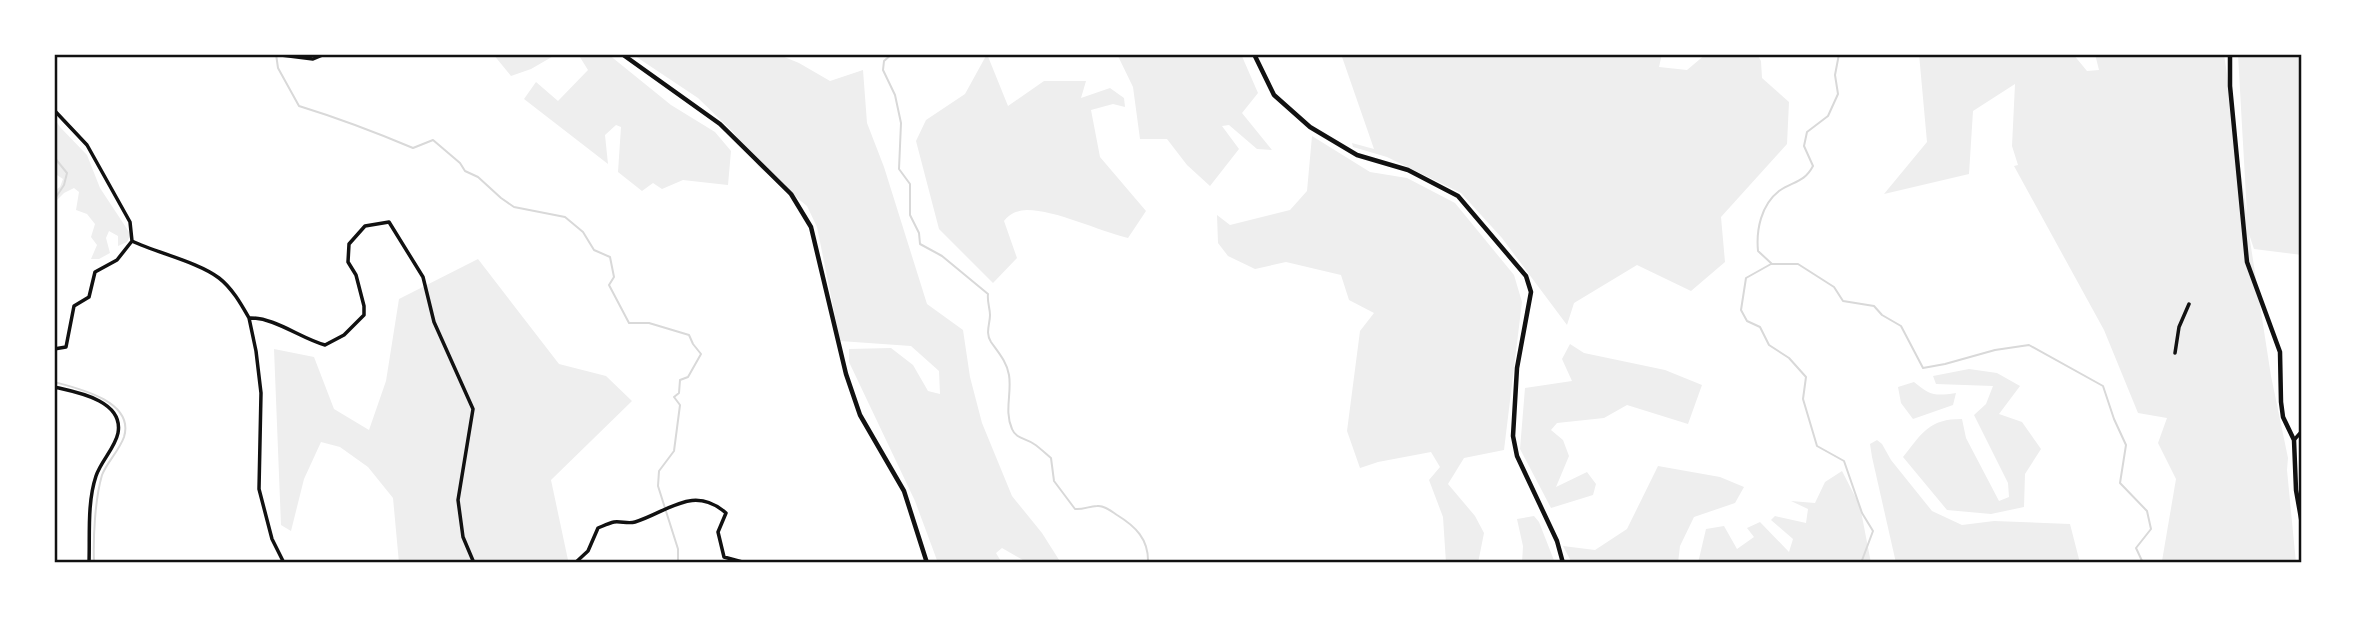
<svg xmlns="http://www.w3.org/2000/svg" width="2356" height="617" font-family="'Alegreya Sans',sans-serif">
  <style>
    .green { fill: #eee }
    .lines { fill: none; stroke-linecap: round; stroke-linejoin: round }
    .stream { stroke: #d9d9d9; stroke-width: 2 }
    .minor { stroke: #111; stroke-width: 3.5 }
    .tertiary { stroke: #111; stroke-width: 4.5 }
    .neatline { fill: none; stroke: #111; stroke-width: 2.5 }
  </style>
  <rect width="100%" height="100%" fill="#fff"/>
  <path class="green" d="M493 54H557L531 69 511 76Z
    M578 54H608L671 105 715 132 731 151 728 185 683 180 662 189 653 183 642 191 618 172 621 127 616 125 605 135 608 164 524 99 536 82 558 101 588 70Z
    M632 54H777L799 63 830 81 863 70 867 123 884 167 927 304 963 330 970 377 982 423 1012 496 1042 533 1061 563H1028L1002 548 996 553 1002 563H938L915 501 849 362V349L891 348 913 365 928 391 940 394 939 371 911 346 840 341 817 227 807 206 759 167 733 132 698 98Z
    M987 54 1008 106 1044 81H1086L1081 98 1110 88 1124 98 1125 107 1113 104 1091 110 1100 157 1146 211 1128 238C1099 231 1056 210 1027 210 1018 210 1009 214 1004 221L1017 258 993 283 939 229 916 141 926 120 965 94Z
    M1117 54H1241L1258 93 1242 113 1272 150 1257 149 1229 125 1222 126 1239 149 1210 186 1187 165 1167 139H1140L1133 87Z
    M1341 54H1662L1659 67 1687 70 1706 54H1757L1761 61 1762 78 1789 102 1787 144 1721 217 1725 262 1691 291 1637 265 1574 303 1567 325 1502 238 1461 193 1387 157 1353 147 1352 143 1374 149Z
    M1919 54H2073L2087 71 2099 70 2095 54H2224L2247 215 2238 54H2302V255L2254 249 2249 234 2271 376 2288 458 2287 470 2296 563H2150L2162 561 2176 479 2158 443 2167 418 2138 413 2104 330 2014 166 2018 165 2012 146 2015 84 1973 111 1969 174 1884 194 1927 142Z
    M54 118 60 127 87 155 100 188 129 232 130 236 127 242 118 246V236L109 231 106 238 110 253 99 259H91L97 245 91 237 95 224 87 214 76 210 79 192 74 188 64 193 54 203V191L60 187 63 179 54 173Z
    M1312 136 1370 172 1407 178 1455 203 1514 275 1522 302 1504 450 1464 458 1448 484 1475 516 1484 533 1478 563H1446L1443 517 1429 480 1440 467 1431 452 1378 462 1360 468 1347 431 1360 331 1374 313 1349 300 1341 275 1286 262 1255 269 1228 256 1218 243 1217 215 1230 225 1290 210 1307 191Z
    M478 259 559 364 606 376 632 401 551 480 568 560 557 563H399L393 498 368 467 340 447 321 442 304 479 291 531 281 525 274 349 314 357 334 409 369 430 386 381 399 299Z
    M1570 344 1584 353 1665 370 1702 385 1688 424 1627 405 1604 418 1557 423 1551 430 1563 440 1569 456 1556 487 1587 472 1596 484 1593 495 1551 508 1520 449 1525 388 1572 381 1562 359Z
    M1969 369 1997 373 2020 386 1999 414 2022 422 2041 449 2025 474 2024 507 1991 514 1947 510 1903 457C1923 432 1929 419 1962 419L1966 438 1999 501 2009 497 2008 483 1974 415 1986 404 1993 386 1936 384 1933 376Z
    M1914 382C1931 396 1935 396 1956 393L1953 405 1913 419 1901 403 1898 387Z
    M1877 440 1882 444 1891 460 1932 511 1962 525 1994 521 2070 524 2080 563H1896L1872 457 1870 444Z
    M1658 466 1720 477 1744 487 1735 503 1694 517 1680 546 1678 563H1572L1563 546 1595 550 1627 529Z
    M1842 471 1860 506 1871 563H1698L1706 529 1724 526 1737 549 1754 537 1747 528 1760 522 1789 552 1793 539 1771 520 1775 516 1806 523 1808 509 1791 501 1815 503 1825 482Z
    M1534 516 1539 522 1555 563H1522L1523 546 1517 519Z"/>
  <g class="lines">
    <path class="stream" d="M276 54 278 68 299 106C338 118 375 132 413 148L433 140 460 163 465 171 478 177 501 198 514 207 565 217 583 232 594 250 610 257 614 277 609 285 629 323H649L689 335 693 344 701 354 688 377 680 380 679 393 674 397 680 405 674 451 659 471 658 486 678 549V563
      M892 54 884 61 883 70 895 95 901 123 899 169 910 184V215L919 233 920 244 942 256 988 294C987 302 990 308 990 315 990 324 985 333 991 342 998 352 1007 362 1009 375 1012 393 1004 411 1012 429 1016 439 1026 438 1034 444 1040 448 1045 453 1051 458L1054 481 1075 509C1083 510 1089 506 1097 506 1104 505 1111 511 1117 515 1135 526 1149 539 1148 563
      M1839 54 1835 75 1838 94 1828 116 1807 132 1804 146 1813 166C1804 183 1793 181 1779 191 1761 205 1756 230 1758 251L1772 264H1798L1834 287 1843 301 1874 306 1882 315 1901 326 1923 368 1945 364 1995 350 2029 345 2103 386 2114 419 2126 445 2120 483 2147 511 2151 529 2136 548 2143 563
      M54 157 67 173 64 185 54 200
      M1771 264 1746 278 1741 310 1747 321 1760 327 1769 345 1789 358 1806 377 1803 399 1817 446 1844 461 1862 513 1873 531 1861 563
      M54 382C77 388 135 401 124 437 119 451 107 462 102 475 95 499 93 538 94 563"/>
    <path class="minor" d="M273 54 313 59 325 54
      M54 110 87 145 130 222 132 241C157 253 198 262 219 278 232 288 241 304 249 318
      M54 349 66 347 74 306 89 297 95 272 117 260 132 241
      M2175 353 2179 327 2189 304
      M54 387C76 392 124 400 118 433 115 448 101 461 96 476 87 503 90 535 89 563
      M2294 440 2302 431
      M284 563 272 539 259 489 261 393 256 351 249 318C274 317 300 338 325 345L344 335 364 315V306L356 275 348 262 349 244 365 226 389 222 423 277 434 322 473 409 458 500 463 537 474 563
      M575 563 588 551 598 528C603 526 609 523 614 522 621 521 628 524 635 522 668 512 693 484 726 513L718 532 724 557 746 563"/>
    <path class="tertiary" d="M622 54 720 124 791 194 811 227 846 374 860 415 904 491 927 563
      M1254 54 1274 95 1310 127 1357 155 1408 170 1458 196 1526 276 1531 292 1517 368 1513 436 1517 456 1557 541 1563 563
      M2230 54V86L2247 262 2280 352 2281 402 2283 417 2294 440 2296 490 2302 524"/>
  </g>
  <rect width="2356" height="617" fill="none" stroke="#ffffff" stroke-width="112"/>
  <rect x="56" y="56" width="2244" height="505" class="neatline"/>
</svg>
